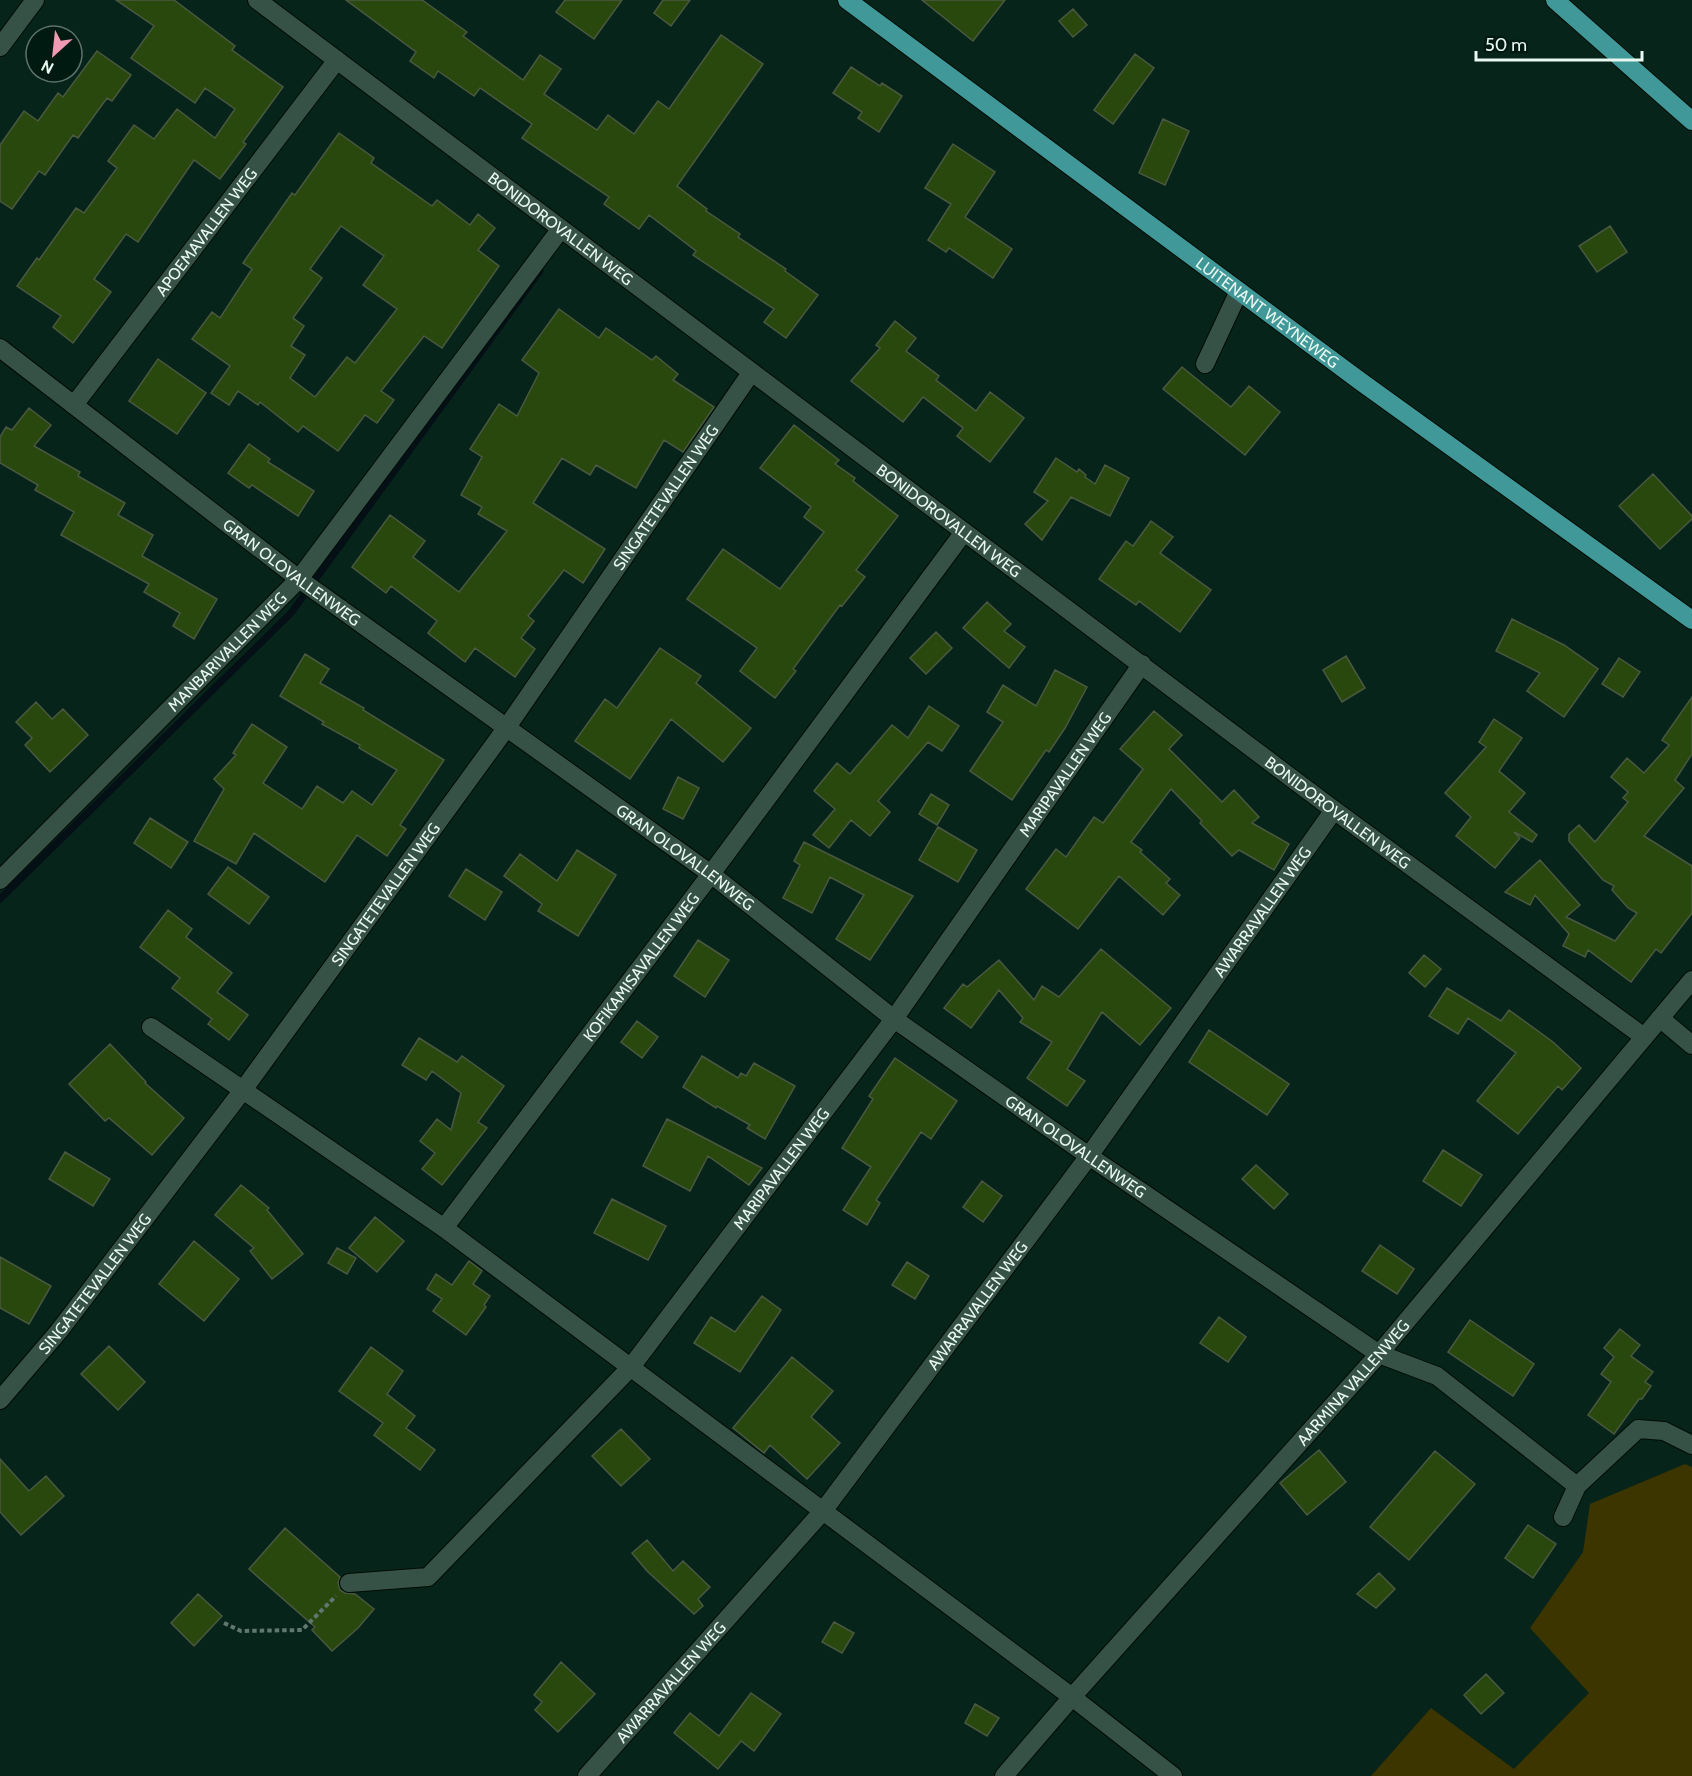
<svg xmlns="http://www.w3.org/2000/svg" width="1692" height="1776" font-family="Cabin,sans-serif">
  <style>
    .green { fill: #3d3500 }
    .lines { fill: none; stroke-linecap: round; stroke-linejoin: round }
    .stream { stroke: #041016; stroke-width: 7 }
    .building { fill: #29480e; stroke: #4a5841; stroke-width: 1.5; fill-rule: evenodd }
    .street-casing { stroke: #000c05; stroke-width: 20 }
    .primary-casing { stroke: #000c05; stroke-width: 20 }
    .path { stroke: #5f776e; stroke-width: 4; stroke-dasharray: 4.5 3; stroke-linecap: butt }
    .street { stroke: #365246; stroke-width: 18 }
    .primary { stroke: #419898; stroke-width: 18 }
    .labels { text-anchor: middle; stroke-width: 6; stroke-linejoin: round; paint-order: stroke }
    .street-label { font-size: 16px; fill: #e8f8f1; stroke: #001a11 }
  </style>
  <rect width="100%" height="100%" fill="#07241a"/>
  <path class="green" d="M1685 1464 1692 1467V1776H1371L1431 1708 1514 1769 1589 1693 1530 1628 1583 1552 1590 1504Z"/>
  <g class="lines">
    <path class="stream" d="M0 899 291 613 540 271"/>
  </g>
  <path class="building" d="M116 0H174L235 46 232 50 283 87 243 142 246 144 220 179 194 160 138 242 126 234 94 279 111 292 73 343 53 327 61 316 17 286 37 258 39 260 76 208 84 213 117 168 108 161 134 125 154 139 177 109 215 138 235 109 205 88 195 103 131 58 154 26Z
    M346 0H422L467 32 463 36 523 80 540 55 561 69 544 94 597 130 608 115 634 134 658 101 669 109 721 35 763 64 677 186 707 209 706 211 740 234 738 237 786 269 785 271 818 295 786 338 764 322 774 309 693 255 696 251 649 215 639 229 604 204 609 197 522 138 532 124 480 88 474 96 438 71 434 78 410 61 416 52Z
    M565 0H622L594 39 556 12Z
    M663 0H690L671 26 654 13Z
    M922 0H1005L973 41Z
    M1073 9 1087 25 1073 37 1059 21Z
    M97 51 131 75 112 101 107 98 78 138 73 135 45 175 39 171 12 209 0 201V145L24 111 38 121 58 93 63 97Z
    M1135 54 1154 68 1113 124 1094 110Z
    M851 67 880 86 882 83 902 96 879 132 858 118 862 112 833 93Z
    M1163 119 1189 131 1165 185 1139 173Z
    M339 133 374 158 371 163 432 206 437 200 470 225 478 214 495 228 478 250 499 266 442 348 424 336 381 391 394 400 377 423 365 415 338 451 303 426 298 432 260 402 258 405 238 391 229 405 211 393 230 366 192 339 212 312 220 318 252 269 243 263 292 193 295 195ZM341 226 384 256 363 285 397 309 355 363 347 357 315 397 290 378 305 355 291 346 304 326 293 318 322 278 310 269Z
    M953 144 995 172 965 217 1012 249 993 278 949 248 946 252 928 240 951 204 925 188Z
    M1610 226 1627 252 1597 272 1579 246Z
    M559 309 599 338 606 328 652 360 656 356 678 374 673 380 714 407 683 452 664 440 636 488 596 465 590 475 562 458 533 503 605 549 583 583 564 570 528 616 534 621 521 638 535 649 515 677 475 648 465 662 428 633 437 621 391 586 386 593 352 567 390 515 425 541 413 557 459 592 507 531 478 514 482 507 461 495 482 457 470 449 499 404 517 416 539 373 522 360Z
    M895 321 916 338 906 351 939 376 936 380 976 411 990 392 1024 418 990 462 957 436 963 428 923 397 903 422 851 381 880 348 876 345Z
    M158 359 206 393 177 434 129 401Z
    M1182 367 1231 407 1249 386 1280 412 1245 455 1163 389Z
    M29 408 51 425 34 446 80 472 78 476 125 503 118 515 153 535 142 556 217 599 194 639 173 626 180 613 144 592 149 584 61 535 74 512 35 490 38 485 0 463V437L6 427 12 430Z
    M794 425 839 460 835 464 855 478 853 481 898 516 856 570 865 577 842 606 840 605 793 669 796 671 775 698 740 671 757 648 687 599 723 549 780 589 824 532 804 517 811 507 760 468Z
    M249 444 270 459 268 462 314 491 298 516 252 485 249 488 228 473Z
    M1056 458 1077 472 1079 469 1086 475 1085 477 1095 484 1105 465 1129 478 1110 516 1071 497 1042 540 1025 524 1048 501 1034 492Z
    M1653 474 1692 516V519L1660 549 1619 506Z
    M1151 521 1173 537 1160 553 1211 590 1180 632 1139 601 1136 605 1099 579 1126 541 1133 546Z
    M987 602 1011 624 1004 631 1025 647 1009 668 963 628Z
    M1512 619 1564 645 1598 669 1564 717 1527 691 1540 673 1496 651Z
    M936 632 952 648 926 674 910 658Z
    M660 648 701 676 696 683 751 728 723 762 671 719 630 779 575 741 605 699 617 708Z
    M305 654 329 669 320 683 364 708 363 710 444 760 400 825 406 829 387 856 357 835 325 882 254 833 236 864 194 841 224 789 214 779 236 755 233 753 252 724 287 747 263 783 302 809 317 786 343 803 352 791 372 805 397 770 359 748 360 745 322 724 324 722 280 696Z
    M1346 656 1365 688 1342 702 1323 670Z
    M1619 658 1640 672 1623 697 1602 684Z
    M1055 670 1087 687 1065 728 1049 752 1046 750 1012 800 970 771 1003 722 987 712 1003 685 1036 706Z
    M1692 697V754L1675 780 1684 788 1644 836 1692 866V913L1661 953 1656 949 1631 982 1588 950 1585 957 1563 946 1569 934 1535 895 1530 905 1505 892 1540 860 1580 905 1566 917 1615 941 1637 913 1628 908 1612 890 1614 886 1603 880 1569 841V834L1579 825 1595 842 1628 802 1623 798 1628 792 1611 777 1627 758 1644 773 1669 745 1662 740Z
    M36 702 52 719 63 709 88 735 50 772 25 745 32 738 16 722Z
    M929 706 959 726 942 751 928 742 878 801 890 812 870 836 851 820 829 848 813 835 835 809 814 791 837 763 850 774 892 725 908 738Z
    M1154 711 1182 735 1169 749 1222 802 1234 790 1259 817 1252 823 1289 844 1274 870 1239 850 1232 856 1200 823 1202 821 1171 789 1131 842 1142 850 1140 852 1170 879 1166 883 1180 895 1163 915 1119 876 1078 929 1026 889 1056 849 1066 857 1094 817 1103 823 1143 769 1120 749Z
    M1494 719 1522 738 1499 771 1525 793 1509 812 1537 835 1532 842 1514 832 1520 838 1495 868 1456 836 1471 817 1445 793 1486 747 1479 742Z
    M678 777 699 788 683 819 663 809Z
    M931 794 949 805 937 825 919 814Z
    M150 818 188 842 171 868 134 843Z
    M938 827 977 850 958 882 919 860Z
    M804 842 913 896 870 960 836 939 864 895 830 877 812 913 783 898 800 865 794 861Z
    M577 850 616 875 578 936 538 911 542 904 504 876 520 854 557 881Z
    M228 867 269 897 249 924 208 894Z
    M466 869 502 892 485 920 449 896Z
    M168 910 192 929 186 937 232 973 217 992 248 1015 229 1040 208 1024 212 1019 172 988 180 978 140 947Z
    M698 940 729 960 705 997 674 976Z
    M1101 949 1171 1008 1140 1045 1102 1012 1067 1069 1085 1081 1067 1106 1027 1078 1052 1042 1020 1022 1023 1018 999 990 971 1028 944 1008 963 984 967 987 999 960 1034 1000 1042 986 1059 997Z
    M1424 955 1441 969 1425 987 1409 973Z
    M1447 988 1501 1021 1509 1010 1553 1042 1581 1068 1562 1090 1558 1086 1518 1134 1477 1101 1516 1053 1468 1018 1458 1034 1429 1016Z
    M637 1021 658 1037 642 1058 621 1042Z
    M1209 1030 1289 1084 1267 1115 1189 1062Z
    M419 1038 457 1062 462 1056 504 1086 478 1122 487 1128 442 1185 422 1169 435 1153 420 1141 437 1119 451 1130 461 1093 432 1071 426 1080 402 1065Z
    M110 1044 146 1082 145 1083 184 1118 152 1155 109 1118 105 1121 69 1084Z
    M702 1056 738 1078 741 1073 746 1076 754 1063 795 1086 765 1139 747 1128 750 1125 717 1106 716 1108 683 1087Z
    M895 1058 957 1101 931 1139 921 1132 876 1200 880 1203 867 1225 843 1210 871 1167 842 1148 873 1099 869 1096Z
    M667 1119 691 1131 762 1168 749 1185 708 1156 690 1191 643 1166Z
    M1443 1150 1482 1175 1461 1206 1423 1181Z
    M65 1152 110 1179 93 1206 49 1179Z
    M1256 1165 1288 1194 1274 1209 1242 1179Z
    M982 1181 1002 1196 983 1222 963 1207Z
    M241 1185 269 1208 267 1210 303 1254 272 1279 250 1251 254 1248 215 1215Z
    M612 1199 666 1226 648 1260 594 1233Z
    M375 1217 404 1241 377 1272 349 1248Z
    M194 1241 239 1279 204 1321 159 1284Z
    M1380 1245 1414 1269 1397 1294 1362 1271Z
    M337 1248 356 1258 347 1274 328 1263Z
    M0 1257 51 1286 29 1324 0 1308Z
    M469 1261 482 1271 473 1284 490 1296 484 1305 486 1307 466 1335 433 1311 442 1299 427 1289 436 1274 452 1285Z
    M907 1262 929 1276 915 1299 892 1285Z
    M762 1296 781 1310 740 1372 694 1343 711 1317 735 1332Z
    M1219 1317 1246 1337 1228 1362 1200 1343Z
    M1470 1320 1534 1364 1513 1396 1448 1352Z
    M1620 1329 1640 1345 1631 1356 1653 1372 1645 1382 1651 1386 1642 1399H1639L1614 1434 1588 1415 1611 1382 1601 1374 1614 1357 1604 1348Z
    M109 1346 145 1382 118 1410 81 1374Z
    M371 1347 403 1371 387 1394 415 1416 406 1428 435 1450 420 1470 374 1435 383 1423 339 1391Z
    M792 1357 833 1391 811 1417 840 1443 807 1479 770 1445 764 1453 733 1428Z
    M621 1429 650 1459 621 1486 592 1456Z
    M1319 1450 1346 1482 1307 1515 1280 1483Z
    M1435 1451 1475 1484 1409 1560 1370 1527Z
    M0 1459 29 1491 46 1476 64 1496 21 1535 0 1512Z
    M1528 1525 1556 1544 1533 1578 1505 1558Z
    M285 1528 340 1577 338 1583 340 1590 345 1593 355 1594 374 1609 358 1628 332 1651 312 1630 315 1627 249 1569Z
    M647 1540 673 1571 683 1561 710 1587 698 1599 703 1606 694 1614 647 1571 632 1553Z
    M1379 1573 1395 1589 1376 1608 1357 1594Z
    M198 1594 222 1616 194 1646 171 1623Z
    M834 1622 854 1633 842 1653 822 1642Z
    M561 1662 595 1694 558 1732 535 1710 542 1702 534 1695Z
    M1486 1674 1504 1693 1481 1714 1464 1695Z
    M751 1693 781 1714 754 1751 741 1741 718 1769 674 1733 690 1713 719 1736Z
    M975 1704 999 1718 987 1736 965 1723Z"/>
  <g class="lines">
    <g class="street-casing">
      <g id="street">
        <path id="s1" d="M257 0 1334 810 1644 1037"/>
        <path d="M0 47 35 0"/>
        <path id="s2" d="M0 348 299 579 711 874 894 1019 1089 1156 1379 1354 1437 1376 1577 1486 1563 1517"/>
        <path d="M1205 364 1239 291"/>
        <path id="s3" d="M74 405 337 60"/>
        <path id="s4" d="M0 880 299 579 560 230"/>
        <path d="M1660 1018 1692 1045"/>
        <path d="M151 1027 444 1228 1072 1697 1173 1776"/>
        <path id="s5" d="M444 1228 711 874 964 532"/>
        <path id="s6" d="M0 1400 59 1331 243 1090 507 727 751 373"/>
        <path d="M1577 1486 1638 1429 1664 1431 1692 1445"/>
        <path id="s7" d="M349 1583 428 1577 631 1367 894 1019 1142 664"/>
        <path id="s8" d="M587 1776 823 1511 1089 1156 1334 810"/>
        <path id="s9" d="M1004 1776 1072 1697 1379 1354 1692 980"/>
      </g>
    </g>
    <g class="primary-casing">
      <g id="primary">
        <path id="s10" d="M847 0 1360 381 1692 620"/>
        <path d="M1555 0 1692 121"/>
      </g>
    </g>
    <path class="path" d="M224 1623 241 1631 302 1630 336 1596"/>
    <use href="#street" class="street"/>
    <use href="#primary" class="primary"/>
  </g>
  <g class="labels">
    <g class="street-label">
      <text dy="6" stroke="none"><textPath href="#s1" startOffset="380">BONIDOROVALLEN WEG</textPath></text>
      <text dy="6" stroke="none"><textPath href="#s3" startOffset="218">APOEMAVALLEN WEG</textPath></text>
      <text dy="6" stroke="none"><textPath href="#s10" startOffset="524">LUITENANT WEYNEWEG</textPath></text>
      <text dy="6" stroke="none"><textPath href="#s6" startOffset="1122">SINGATETEVALLEN WEG</textPath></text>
      <text dy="6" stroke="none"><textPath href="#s1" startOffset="866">BONIDOROVALLEN WEG</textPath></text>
      <text dy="6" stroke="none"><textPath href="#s2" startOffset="368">GRAN OLOVALLENWEG</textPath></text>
      <text dy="6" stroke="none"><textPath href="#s4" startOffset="322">MANBARIVALLEN WEG</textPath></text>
      <text dy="6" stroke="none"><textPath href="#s7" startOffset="1106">MARIPAVALLEN WEG</textPath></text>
      <text dy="6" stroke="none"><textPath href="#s1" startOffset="1352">BONIDOROVALLEN WEG</textPath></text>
      <text dy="6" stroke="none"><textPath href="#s2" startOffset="854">GRAN OLOVALLENWEG</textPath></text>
      <text dy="6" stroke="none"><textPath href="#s6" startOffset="636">SINGATETEVALLEN WEG</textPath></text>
      <text dy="6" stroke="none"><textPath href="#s8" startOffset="1098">AWARRAVALLEN WEG</textPath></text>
      <text dy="6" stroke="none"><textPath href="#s5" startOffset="327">KOFIKAMISAVALLEN WEG</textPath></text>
      <text dy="6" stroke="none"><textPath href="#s2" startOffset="1340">GRAN OLOVALLENWEG</textPath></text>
      <text dy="6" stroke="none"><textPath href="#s7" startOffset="620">MARIPAVALLEN WEG</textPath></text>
      <text dy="6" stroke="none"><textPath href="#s6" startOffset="150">SINGATETEVALLEN WEG</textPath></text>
      <text dy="6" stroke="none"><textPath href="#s8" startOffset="612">AWARRAVALLEN WEG</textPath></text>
      <text dy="6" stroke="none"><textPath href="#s9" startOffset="526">AARMINA VALLENWEG</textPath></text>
      <text dy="6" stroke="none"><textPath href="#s8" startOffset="126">AWARRAVALLEN WEG</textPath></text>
    </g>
  </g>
  <g transform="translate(54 54) rotate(207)"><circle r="28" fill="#001a11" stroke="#5d736b" stroke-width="1.5"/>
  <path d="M0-4.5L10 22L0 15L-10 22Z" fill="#f19ab3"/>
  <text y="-9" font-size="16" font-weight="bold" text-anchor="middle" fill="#e8f8f1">N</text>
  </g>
  <path d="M1476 51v9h166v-9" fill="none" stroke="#e8f8f1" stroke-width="3"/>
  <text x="1485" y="51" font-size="18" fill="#e8f8f1" stroke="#001a11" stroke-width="4.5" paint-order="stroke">50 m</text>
</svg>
